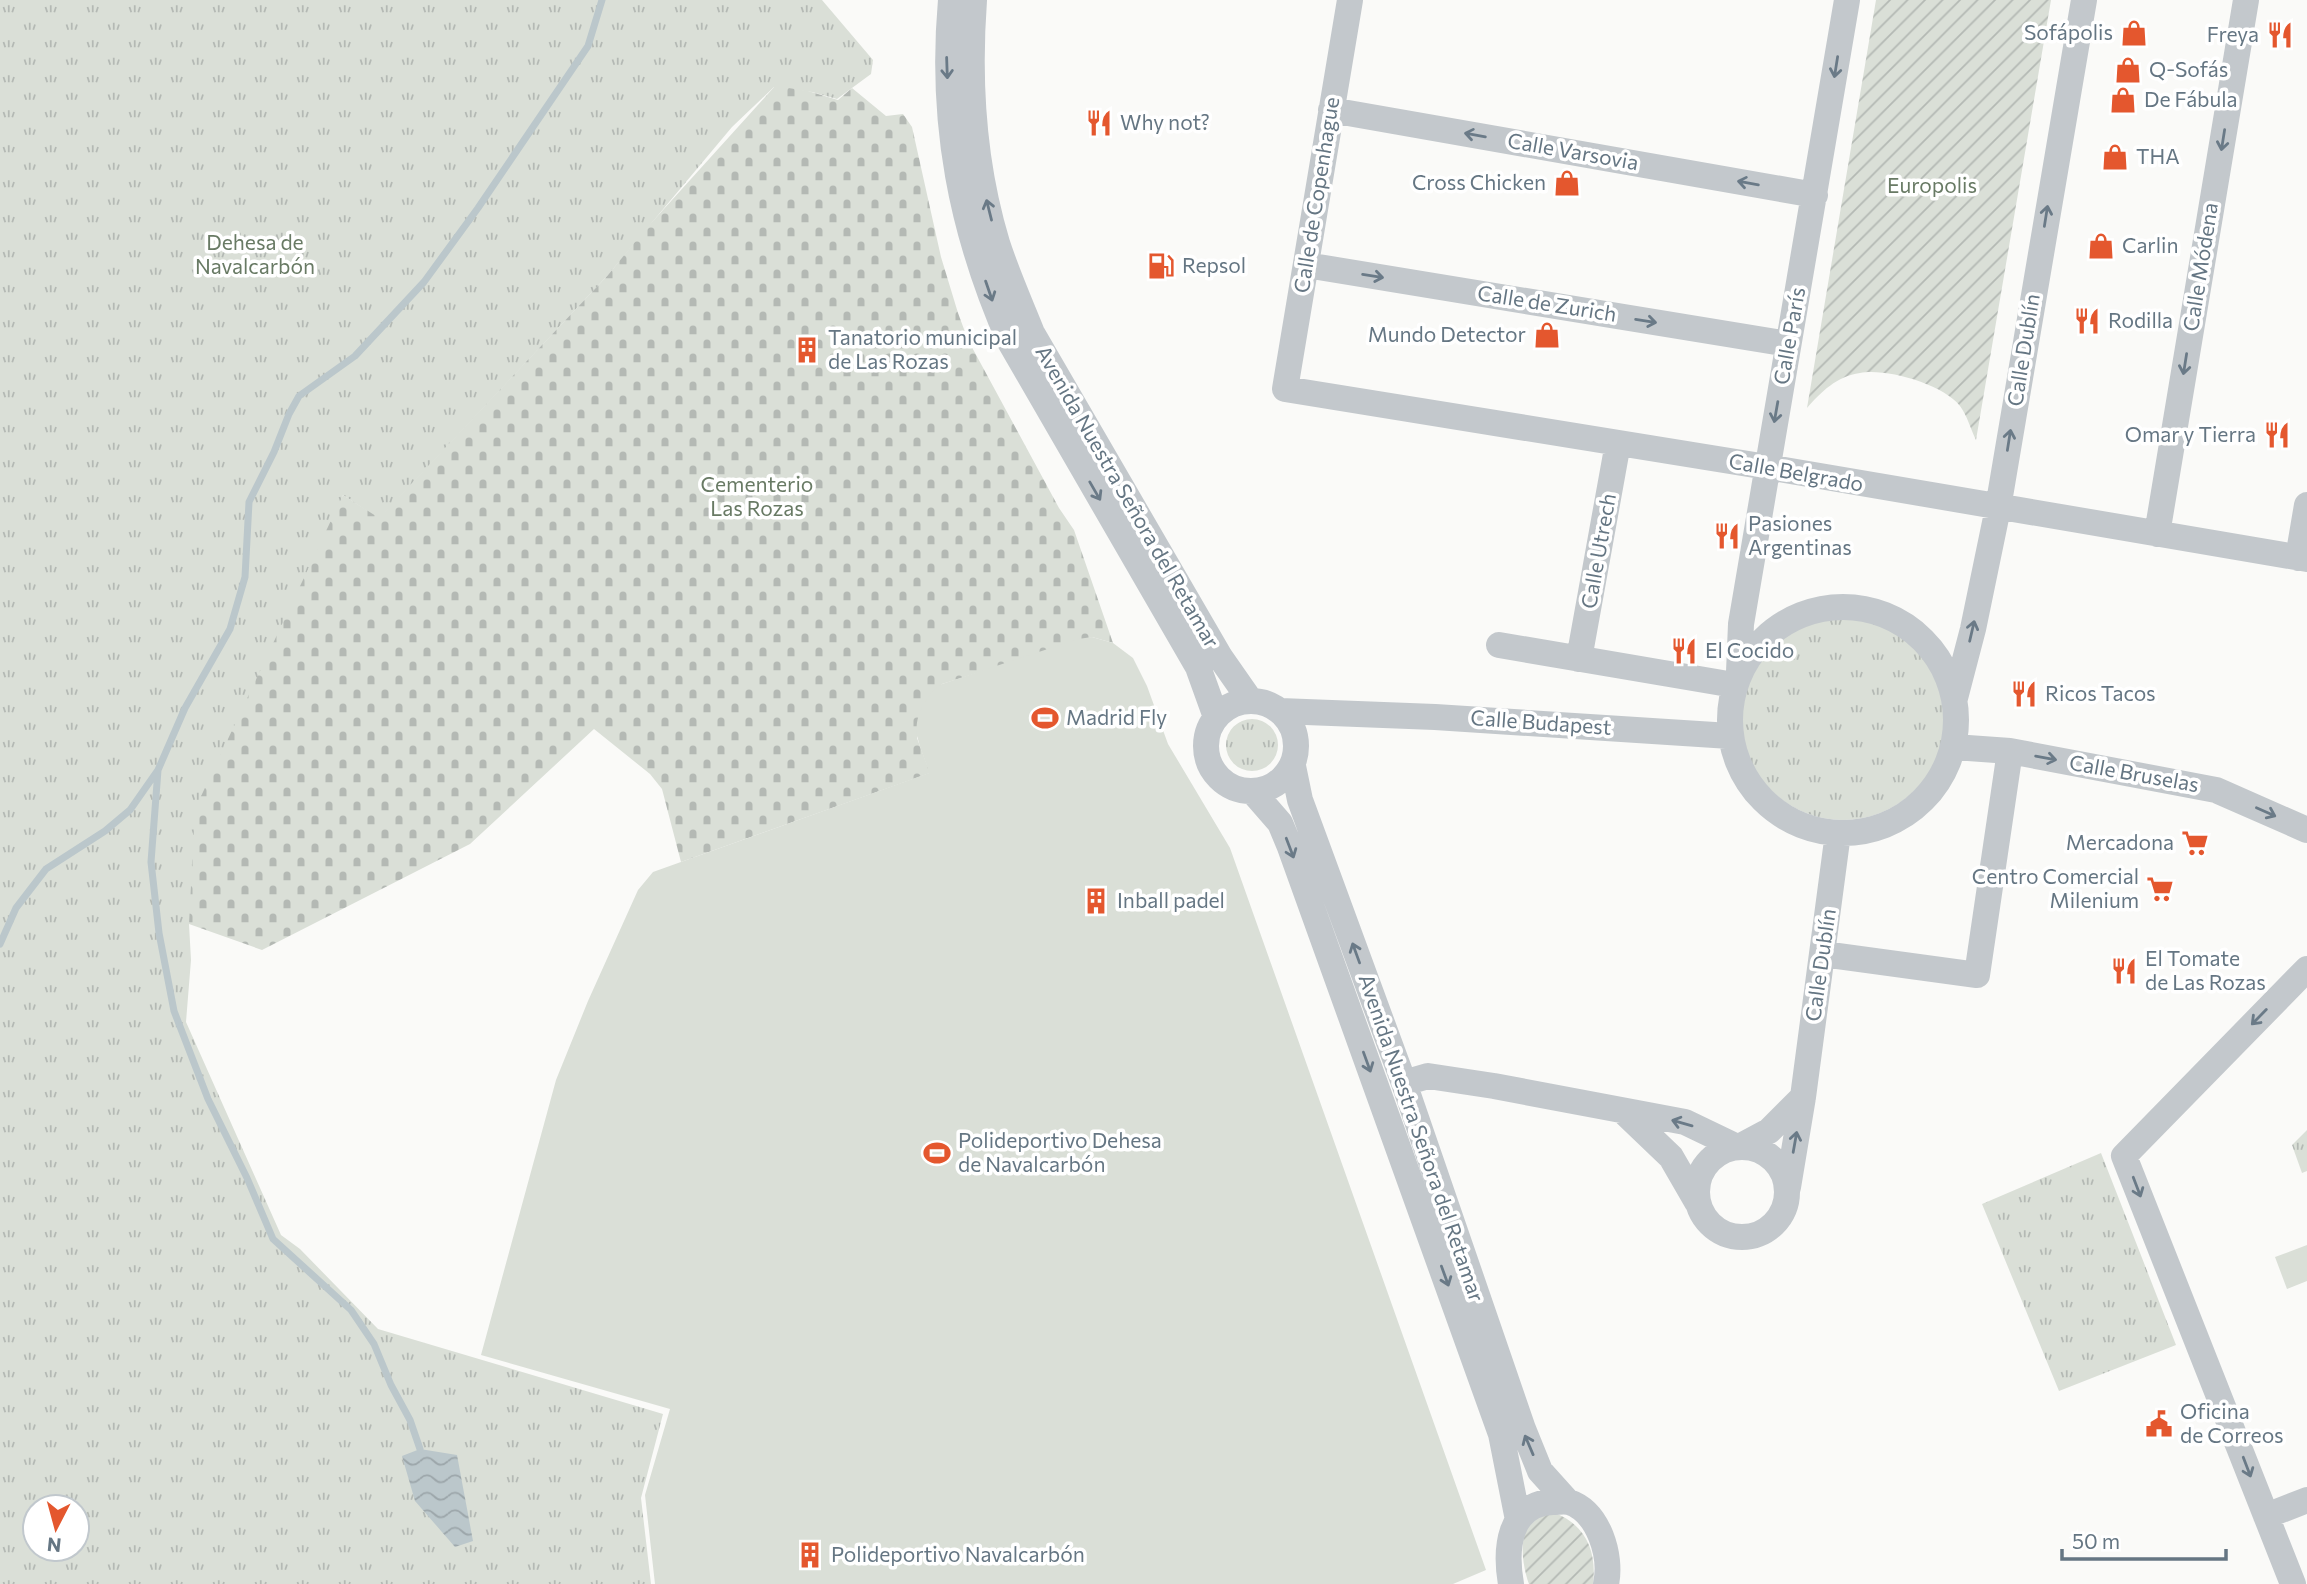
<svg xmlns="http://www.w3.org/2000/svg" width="2307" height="1584" font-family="Commissioner,sans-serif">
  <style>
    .grass { fill: url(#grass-tufts); fill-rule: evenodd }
    .cemetery { fill: url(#cemetery-stones) }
    .garden { fill: url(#garden-furrows) }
    .pitch { fill: #dadfd7 }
    .water { fill: url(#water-waves) }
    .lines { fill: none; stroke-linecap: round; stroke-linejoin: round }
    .stream { stroke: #bbc7cb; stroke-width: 7 }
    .minor { stroke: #c3c8cc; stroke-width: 26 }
    .oneway { stroke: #6a7a87 }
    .labels { text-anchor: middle; stroke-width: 7; stroke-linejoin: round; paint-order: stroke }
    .poi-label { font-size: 21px; fill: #657683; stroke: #fff; text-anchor: start }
    .street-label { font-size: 21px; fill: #657683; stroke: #fff }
    .park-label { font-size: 21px; fill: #687a64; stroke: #fff }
  </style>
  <defs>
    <pattern id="grass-tufts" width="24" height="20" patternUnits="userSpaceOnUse" patternTransform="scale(1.75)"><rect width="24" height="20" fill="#dadfd7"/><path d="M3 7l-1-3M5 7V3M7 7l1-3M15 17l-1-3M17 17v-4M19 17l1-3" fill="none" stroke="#b4b9b4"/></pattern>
    <pattern id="cemetery-stones" width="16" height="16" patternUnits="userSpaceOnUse" patternTransform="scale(1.75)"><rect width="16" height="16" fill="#dadfd7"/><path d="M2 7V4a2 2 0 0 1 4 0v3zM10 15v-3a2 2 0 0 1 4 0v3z" fill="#b4b9b4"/></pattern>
    <pattern id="garden-furrows" width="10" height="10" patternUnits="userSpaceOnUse" patternTransform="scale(1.75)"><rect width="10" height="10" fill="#dadfd7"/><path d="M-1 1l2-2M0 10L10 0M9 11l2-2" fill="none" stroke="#b4b9b4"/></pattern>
    <pattern id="water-waves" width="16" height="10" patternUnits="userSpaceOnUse" patternTransform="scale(1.75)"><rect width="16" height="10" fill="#bbc7cb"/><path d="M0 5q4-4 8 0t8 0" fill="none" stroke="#9ca6aa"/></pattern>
  </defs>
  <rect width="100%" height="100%" fill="#fafaf8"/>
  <path class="grass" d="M0 0H822L873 60 871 74 837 99 812 92 774 87 732 127 608 275 379 519 343 495 189 924 191 960 186 1022 281 1235 300 1249 378 1329 663 1414 641 1498 651 1584H0ZM35 1507H77V1549H35Z
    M1741 718a102 102 0 1 1 204 0a102 102 0 1 1-204 0Z
    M1226 745a26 26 0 1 1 52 0a26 26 0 1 1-52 0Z
    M2307 1130V1171L2302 1173 2292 1145Z
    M2101 1153 2176 1345 2059 1391 1982 1204Z"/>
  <path class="cemetery" d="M775 86 808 91 838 100 852 88 886 116 903 114 912 127 941 257 958 313 968 340 1059 508 1074 530 1113 643 1092 637 942 684 917 738 930 773 681 862 662 789 650 774 594 729 470 844 262 950 189 924 195 809 343 495 379 518 608 275 643 232Z"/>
  <path class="garden" d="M1876 0H2051L1976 440C1971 430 1967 415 1960 406 1943 384 1886 368 1860 373 1837 376 1821 392 1807 408Z
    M1555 1513C1586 1525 1597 1552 1593 1584H1529C1523 1568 1518 1538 1530 1524 1537 1516 1546 1515 1555 1513Z"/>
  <path class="pitch" d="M1092 637 1113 643 1133 658 1147 686 1168 744 1230 848 1486 1570 1453 1584H655L645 1495 670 1409 481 1355 556 1080 588 1001 638 890 653 872 929 773C922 747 908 731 924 704 929 695 933 690 942 684L1078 639Z
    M2307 1245V1281L2287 1289 2275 1257Z"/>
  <path class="water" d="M420 1449 457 1455 473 1541 455 1547 415 1501 402 1456Z"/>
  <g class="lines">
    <path class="stream" d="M0 944 16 908 46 869 105 831 130 810 158 770
      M420 1449 410 1420 391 1385 374 1344 351 1310 273 1239 247 1178 208 1099 174 1011 159 933 151 862 158 770 185 708 230 629 245 577 249 502 274 452 289 414 299 396 355 356 424 282 478 208 588 46 602 0"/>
    <path class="minor" d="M951 0C940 122 961 231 1010 342L1198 667 1216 717
      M974 0C968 82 973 164 997 243 1007 274 1020 303 1032 333L1220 657 1250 700
      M1350 0 1285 389 1767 467 2307 559
      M1331 110 1815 195
      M1306 265 1788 344
      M2157 534 2246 0
      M2298 558 2307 505
      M1730 720a113 113 0 1 1 226 0a113 113 0 1 1-226 0Z
      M1499 645 1734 685
      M1579 659 1618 443
      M1739 672 1741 624 1847 0
      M1955 698 1973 629 1998 508 2084 0
      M1206 746a45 45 0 1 1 90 0a45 45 0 1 1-90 0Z
      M1280 711 1435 717 1730 736
      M1954 747 2010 751 2216 790 2307 830
      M1293 766 1300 800 1404 1083 1523 1429 1540 1471 1567 1501
      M1253 792 1280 823 1290 847 1501 1434 1518 1520
      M1823 954 1977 975 2010 751
      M1404 1083 1428 1076 1494 1086 1685 1122 1737 1147
      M1624 1112 1671 1157 1697 1202
      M1741 1146 1769 1131 1803 1097
      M1697 1192a45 45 0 1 1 90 0a45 45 0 1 1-90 0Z
      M1788 1187 1803 1097 1838 833
      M2266 1516 2307 1500
      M1511 1584C1505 1550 1508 1503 1553 1502 1558 1502 1564 1501 1569 1502 1599 1512 1612 1556 1606 1584
      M2293 1584 2124 1156 2307 969"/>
  </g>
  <defs><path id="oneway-shaft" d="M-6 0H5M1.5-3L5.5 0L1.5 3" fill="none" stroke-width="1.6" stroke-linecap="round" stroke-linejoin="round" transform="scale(1.75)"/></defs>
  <g class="oneway">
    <use href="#oneway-shaft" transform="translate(1836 67) rotate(99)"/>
    <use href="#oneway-shaft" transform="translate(947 68) rotate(88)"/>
    <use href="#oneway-shaft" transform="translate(1475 135) rotate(-170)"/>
    <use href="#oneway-shaft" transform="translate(2223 140) rotate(99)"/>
    <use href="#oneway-shaft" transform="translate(1748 183) rotate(-170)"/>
    <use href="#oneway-shaft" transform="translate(989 210) rotate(-104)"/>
    <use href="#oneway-shaft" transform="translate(2046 216) rotate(-81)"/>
    <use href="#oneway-shaft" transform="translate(1373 276) rotate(9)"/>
    <use href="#oneway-shaft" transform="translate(989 291) rotate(71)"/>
    <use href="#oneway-shaft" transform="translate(1646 321) rotate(9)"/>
    <use href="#oneway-shaft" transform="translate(2185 364) rotate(99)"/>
    <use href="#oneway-shaft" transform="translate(1776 412) rotate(100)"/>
    <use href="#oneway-shaft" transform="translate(2009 440) rotate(-81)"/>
    <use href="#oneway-shaft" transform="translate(1095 491) rotate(60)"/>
    <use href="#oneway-shaft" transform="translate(1972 631) rotate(-77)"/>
    <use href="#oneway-shaft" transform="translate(2046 758) rotate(10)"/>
    <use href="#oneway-shaft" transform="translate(2266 812) rotate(24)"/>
    <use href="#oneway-shaft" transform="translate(1290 848) rotate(69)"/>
    <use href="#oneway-shaft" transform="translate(1356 953) rotate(-110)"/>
    <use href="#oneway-shaft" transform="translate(2259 1017) rotate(134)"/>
    <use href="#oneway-shaft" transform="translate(1367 1062) rotate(70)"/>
    <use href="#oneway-shaft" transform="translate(1682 1123) rotate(-164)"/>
    <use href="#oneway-shaft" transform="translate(1795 1142) rotate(-80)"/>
    <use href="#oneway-shaft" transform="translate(2137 1187) rotate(69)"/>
    <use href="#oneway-shaft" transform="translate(1445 1276) rotate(70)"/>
    <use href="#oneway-shaft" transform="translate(1529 1445) rotate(-113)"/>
    <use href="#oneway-shaft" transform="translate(2247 1467) rotate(69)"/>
  </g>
  <defs>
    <g id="shop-bare" transform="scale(2.1)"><path d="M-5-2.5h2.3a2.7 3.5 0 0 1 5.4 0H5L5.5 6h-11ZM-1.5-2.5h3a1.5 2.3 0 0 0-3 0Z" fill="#e4572e" stroke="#fff" stroke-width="2.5" paint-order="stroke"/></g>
    <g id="restaurant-bare" transform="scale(2.1)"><path d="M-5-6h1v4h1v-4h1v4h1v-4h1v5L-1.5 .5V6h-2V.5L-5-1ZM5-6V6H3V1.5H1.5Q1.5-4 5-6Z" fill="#e4572e" stroke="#fff" stroke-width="2.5" paint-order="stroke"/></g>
    <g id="fuel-bare" transform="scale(2.1)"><path d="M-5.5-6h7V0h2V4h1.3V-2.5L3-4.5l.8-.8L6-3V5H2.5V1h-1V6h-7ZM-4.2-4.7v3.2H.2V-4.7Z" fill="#e4572e" stroke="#fff" stroke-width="2.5" paint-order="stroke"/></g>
    <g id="building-bare" transform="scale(2.1)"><path d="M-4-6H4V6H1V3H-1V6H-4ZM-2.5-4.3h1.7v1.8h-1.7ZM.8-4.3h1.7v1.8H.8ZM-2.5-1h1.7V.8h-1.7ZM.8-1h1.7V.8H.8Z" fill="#e4572e" stroke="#fff" stroke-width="2.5" paint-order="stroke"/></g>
    <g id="stadium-bare" transform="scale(2.1)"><path d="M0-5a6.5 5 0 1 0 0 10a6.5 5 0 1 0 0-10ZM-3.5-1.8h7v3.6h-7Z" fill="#e4572e" stroke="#fff" stroke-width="2.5" paint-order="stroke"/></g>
    <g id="supermarket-bare" transform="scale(2.1)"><path d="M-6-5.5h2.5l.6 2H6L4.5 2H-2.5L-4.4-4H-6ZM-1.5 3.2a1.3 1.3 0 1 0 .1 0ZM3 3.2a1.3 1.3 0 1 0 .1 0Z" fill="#e4572e" stroke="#fff" stroke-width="2.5" paint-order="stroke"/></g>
    <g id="civic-bare" transform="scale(2.1)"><path d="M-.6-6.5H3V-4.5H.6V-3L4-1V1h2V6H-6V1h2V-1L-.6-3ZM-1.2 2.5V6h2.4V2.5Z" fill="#e4572e" stroke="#fff" stroke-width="2.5" paint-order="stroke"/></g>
  </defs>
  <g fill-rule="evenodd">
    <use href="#shop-bare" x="2134" y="33"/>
    <use href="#restaurant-bare" x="2280" y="35"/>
    <use href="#shop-bare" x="2128" y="70"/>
    <use href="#shop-bare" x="2123" y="100"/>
    <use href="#restaurant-bare" x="1099" y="123"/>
    <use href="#shop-bare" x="2115" y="157"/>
    <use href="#shop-bare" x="1567" y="183"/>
    <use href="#shop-bare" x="2101" y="246"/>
    <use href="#fuel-bare" x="1161" y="266"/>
    <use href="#restaurant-bare" x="2087" y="321"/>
    <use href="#shop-bare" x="1547" y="335"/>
    <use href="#building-bare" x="807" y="350"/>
    <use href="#restaurant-bare" x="2277" y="435"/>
    <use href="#restaurant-bare" x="1727" y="536"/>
    <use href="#restaurant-bare" x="1684" y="651"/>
    <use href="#restaurant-bare" x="2024" y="694"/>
    <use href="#stadium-bare" x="1045" y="718"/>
    <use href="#supermarket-bare" x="2195" y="843"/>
    <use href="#supermarket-bare" x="2160" y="889"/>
    <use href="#building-bare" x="1096" y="901"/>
    <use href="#restaurant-bare" x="2124" y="971"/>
    <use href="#stadium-bare" x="937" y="1153"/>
    <use href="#civic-bare" x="2159" y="1424"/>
    <use href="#building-bare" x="810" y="1555"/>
  </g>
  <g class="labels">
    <g class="poi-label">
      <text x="2113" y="40" text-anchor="end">Sofápolis</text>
      <text x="2259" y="42" text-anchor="end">Freya</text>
      <text x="2149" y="77">Q-Sofás</text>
      <text x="2144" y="107">De Fábula</text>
      <text x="1120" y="130">Why not?</text>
      <text x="2136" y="164">THA</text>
      <text x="1546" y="190" text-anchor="end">Cross Chicken</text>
      <text x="2122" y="253">Carlin</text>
      <text x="1182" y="273">Repsol</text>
      <text x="2108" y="328">Rodilla</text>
      <text x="1526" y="342" text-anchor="end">Mundo Detector</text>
      <text x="828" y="345">Tanatorio municipal<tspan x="828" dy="24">de Las Rozas</tspan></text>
      <text x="2256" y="442" text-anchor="end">Omar y Tierra</text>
      <text x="1748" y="531">Pasiones<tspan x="1748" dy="24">Argentinas</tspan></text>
      <text x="1705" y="658">El Cocido</text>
      <text x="2045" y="701">Ricos Tacos</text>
      <text x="1066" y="725">Madrid Fly</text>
      <text x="2174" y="850" text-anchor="end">Mercadona</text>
      <text x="2139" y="884" text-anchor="end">Centro Comercial<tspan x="2139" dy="24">Milenium</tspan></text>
      <text x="1117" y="908">Inball padel</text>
      <text x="2145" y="966">El Tomate<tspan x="2145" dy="24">de Las Rozas</tspan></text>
      <text x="958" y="1148">Polideportivo Dehesa<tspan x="958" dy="24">de Navalcarbón</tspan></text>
      <text x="2180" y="1419">Oficina<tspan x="2180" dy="24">de Correos</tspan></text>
      <text x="831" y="1562">Polideportivo Navalcarbón</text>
    </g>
    <g class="street-label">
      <text transform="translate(1573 152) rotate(10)" y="7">Calle Varsovia</text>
      <text transform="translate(1317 195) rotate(-81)" y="7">Calle de Copenhague</text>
      <text transform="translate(2201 267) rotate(-81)" y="7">Calle Módena</text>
      <text transform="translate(1547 304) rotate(9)" y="7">Calle de Zurich</text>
      <text transform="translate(1790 336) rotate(-80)" y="7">Calle París</text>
      <text transform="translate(2024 350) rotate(-81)" y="7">Calle Dublín</text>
      <text transform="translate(1796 473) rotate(10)" y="7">Calle Belgrado</text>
      <text transform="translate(1127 497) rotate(60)" y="7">Avenida Nuestra Señora del Retamar</text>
      <text transform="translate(1599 551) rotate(-80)" y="7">Calle Utrech</text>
      <text transform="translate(1541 723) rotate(4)" y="7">Calle Budapest</text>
      <text transform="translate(2134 774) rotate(10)" y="7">Calle Bruselas</text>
      <text transform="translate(1821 965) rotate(-82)" y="7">Calle Dublín</text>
      <text transform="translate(1421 1138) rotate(71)" y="7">Avenida Nuestra Señora del Retamar</text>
    </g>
    <g class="park-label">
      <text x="1932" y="193">Europolis</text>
      <text x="255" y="250">Dehesa de<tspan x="255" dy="24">Navalcarbón</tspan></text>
      <text x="757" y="492">Cementerio<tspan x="757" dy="24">Las Rozas</tspan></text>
    </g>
  </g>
  <g transform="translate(56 1528) rotate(186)"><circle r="33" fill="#ffffff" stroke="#c1c8cd" stroke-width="2"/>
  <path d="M0-5L12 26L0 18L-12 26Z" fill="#e4572e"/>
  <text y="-10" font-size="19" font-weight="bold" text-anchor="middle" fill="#657683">N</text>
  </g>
  <path d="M2062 1549v10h164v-10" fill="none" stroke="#657683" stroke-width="3.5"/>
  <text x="2072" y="1549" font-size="21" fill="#657683" stroke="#ffffff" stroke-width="5" paint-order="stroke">50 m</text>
</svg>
